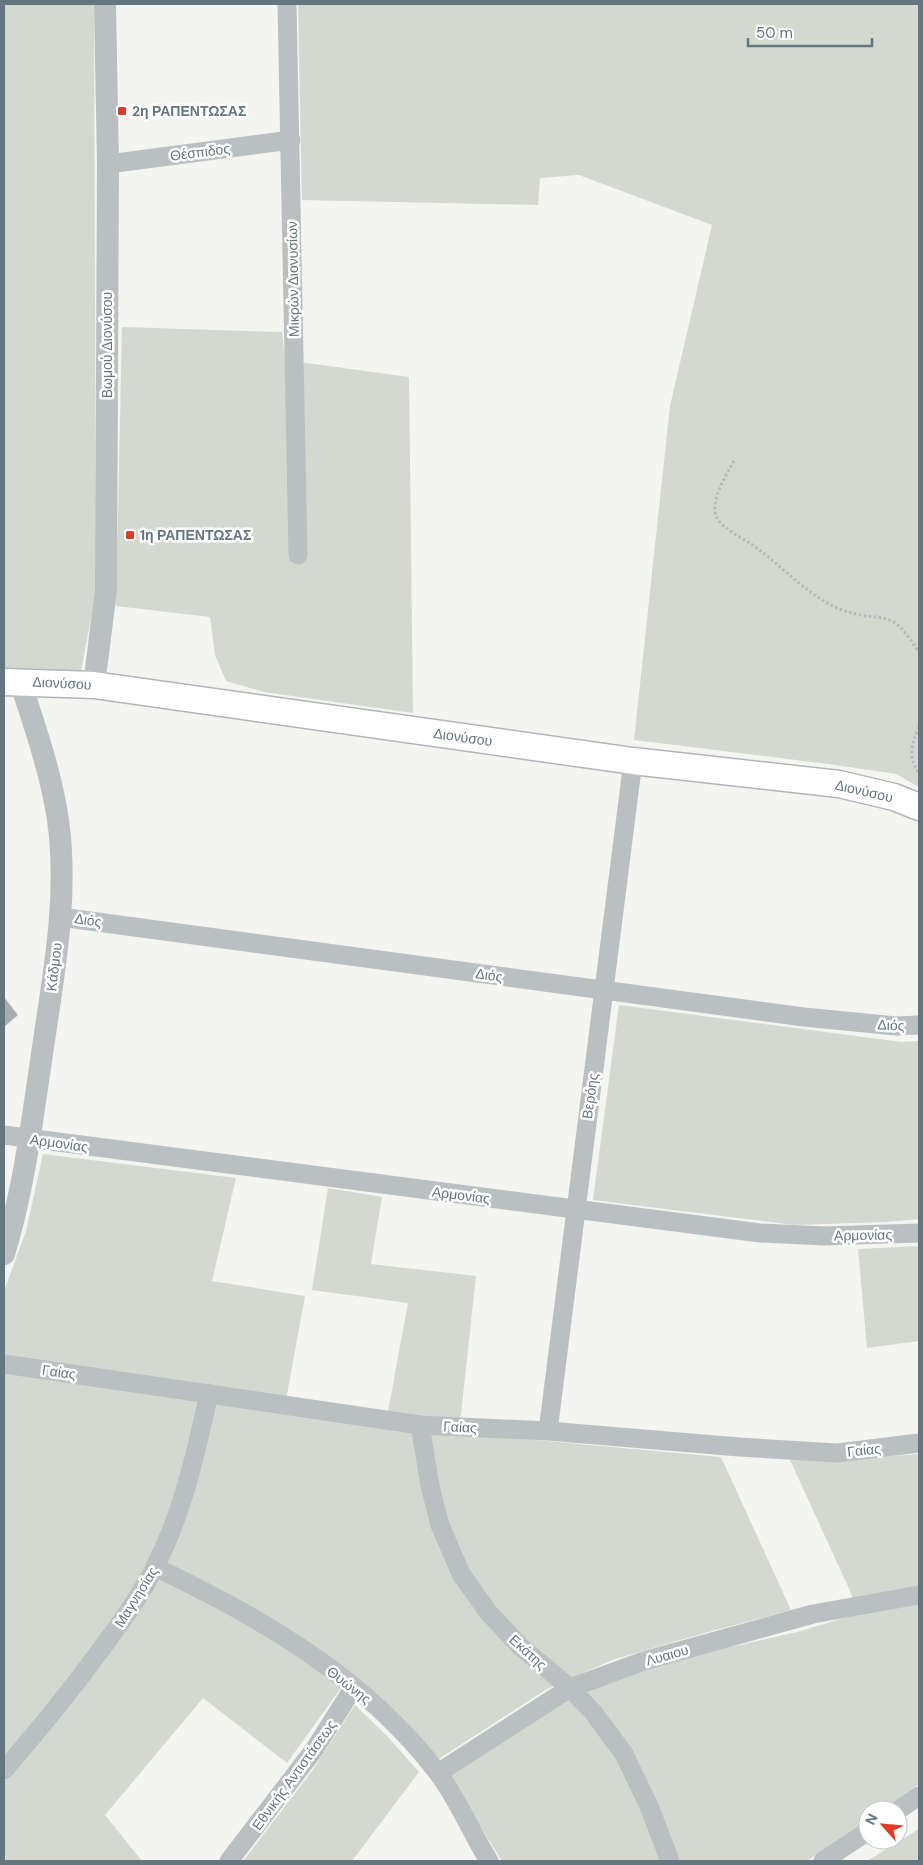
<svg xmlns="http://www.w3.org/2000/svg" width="923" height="1865" font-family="'DM Sans',sans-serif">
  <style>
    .green { fill: #d4d9d0 }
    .building { fill: #a4aeb1; stroke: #d5d5d3 }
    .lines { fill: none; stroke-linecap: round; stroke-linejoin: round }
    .secondary-casing { stroke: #afb6b9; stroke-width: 29 }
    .path { stroke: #b7babc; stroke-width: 3; stroke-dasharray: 2.5 2.5; stroke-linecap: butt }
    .minor { stroke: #bac0c2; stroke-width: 19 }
    .tertiary { stroke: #bac0c2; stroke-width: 22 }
    .secondary { stroke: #fff; stroke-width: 26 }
    .poi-dot { fill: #dd3d28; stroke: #fff; stroke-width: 2 }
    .labels { text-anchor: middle; stroke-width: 5; stroke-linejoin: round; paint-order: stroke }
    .poi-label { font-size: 14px; font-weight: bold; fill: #647780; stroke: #fff; text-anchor: start }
    .street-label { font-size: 14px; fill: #647780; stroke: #fff }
  </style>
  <rect width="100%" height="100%" fill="#f4f4f0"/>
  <path class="green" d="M4 4H94L96 593 80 676 4 672Z
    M298 4H919V787L896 774 828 764 634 740 670 406 712 225 579 175 540 178 538 205 302 200Z
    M122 327 282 332 285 360 409 377 413 713 264 692 226 681 215 655 210 617 116 606Z
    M619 1005 902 1042 919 1041V1219L886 1222 795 1225 593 1200Z
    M43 1154 236 1178 212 1281 305 1296 284 1411 386 1422 408 1303 312 1290 328 1188 382 1197 371 1264 476 1276 459 1433 721 1457 791 1610 701 1634 612 1660 547 1689 437 1760C410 1729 385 1698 351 1674L287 1763 203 1698 105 1815 142 1861H4V1291L26 1231Z
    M919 1246V1341L867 1348 858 1249Z
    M919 1454V1784L881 1810H868V1819L807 1861H502L449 1777 551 1706 642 1667 797 1632 858 1614 851 1593 790 1460 866 1458Z
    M355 1705 388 1737 419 1772 352 1861H243L312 1771Z
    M919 1829V1861H867Z"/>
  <path class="building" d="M4 997 18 1015 4 1027Z"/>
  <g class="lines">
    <g class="secondary-casing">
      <path id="secondary" d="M4 682 94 685 633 761 839 784 894 797 919 807"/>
    </g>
    <path class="path" d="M734 461C726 475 709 502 717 518 724 530 743 538 754 546 781 565 803 591 833 606 843 611 854 614 866 616 875 617 883 617 892 621 904 628 911 641 919 652
      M919 727C911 744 908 757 919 774"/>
    <path class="minor" d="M287 4 298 555
      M108 164 291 140
      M60 917 804 1017 896 1026 919 1025
      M4 1135 760 1233 824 1236 919 1233
      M4 1364 420 1425 548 1431 739 1447 837 1453 919 1443
      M420 1425 430 1486 440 1525 461 1574 488 1612 521 1647 570 1688 593 1712 624 1754 649 1806 670 1861
      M548 1431 633 761
      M155 1567C260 1617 366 1678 438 1773 459 1801 471 1832 489 1861
      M4 1770C37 1732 69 1693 99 1652 119 1625 140 1597 155 1567 183 1512 196 1453 209 1393
      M438 1773 570 1688 644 1661 813 1614 919 1595
      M898 1810 919 1796
      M229 1861 314 1750 354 1687
      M823 1861 868 1831"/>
    <path class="tertiary" d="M94 685 106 590 108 164 105 4
      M4 1254C24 1189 32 1121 42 1054 53 977 69 898 58 820 51 773 35 727 20 681"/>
    <use href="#secondary" class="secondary"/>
  </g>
  <g class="poi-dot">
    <rect x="117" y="106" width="10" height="10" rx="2.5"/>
    <rect x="125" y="530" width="10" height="10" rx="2.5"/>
  </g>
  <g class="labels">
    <g class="poi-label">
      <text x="132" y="116">2η ΡΑΠΕΝΤΩΣΑΣ</text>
      <text x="140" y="540">1η ΡΑΠΕΝΤΩΣΑΣ</text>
    </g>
    <g class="street-label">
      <text transform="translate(200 152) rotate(-7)" y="5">Θέσπιδος</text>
      <text transform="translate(293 279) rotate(-91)" y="5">Μικρών Διονυσίων</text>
      <text transform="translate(107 345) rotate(-90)" y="5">Βωμού Διονύσου</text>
      <text transform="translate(62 683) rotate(3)" y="5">Διονύσου</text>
      <text transform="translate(463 737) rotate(8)" y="5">Διονύσου</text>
      <text transform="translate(864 791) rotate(13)" y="5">Διονύσου</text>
      <text transform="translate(88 920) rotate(8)" y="5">Διός</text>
      <text transform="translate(54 967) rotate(-83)" y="5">Κάδμου</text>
      <text transform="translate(489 975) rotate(8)" y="5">Διός</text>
      <text transform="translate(891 1025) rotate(3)" y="5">Διός</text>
      <text transform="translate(590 1096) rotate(-82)" y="5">Βερόης</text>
      <text transform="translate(59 1143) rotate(8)" y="5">Αρμονίας</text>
      <text transform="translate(461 1195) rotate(7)" y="5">Αρμονίας</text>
      <text transform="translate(863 1235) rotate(-1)" y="5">Αρμονίας</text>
      <text transform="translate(59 1372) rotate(8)" y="5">Γαίας</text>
      <text transform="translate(460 1427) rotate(3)" y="5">Γαίας</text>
      <text transform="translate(864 1450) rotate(-6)" y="5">Γαίας</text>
      <text transform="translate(136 1597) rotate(-58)" y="5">Μαγνησίας</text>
      <text transform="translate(528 1652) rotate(42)" y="5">Εκάτης</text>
      <text transform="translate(667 1655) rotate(-16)" y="5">Λυαιου</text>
      <text transform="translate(349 1685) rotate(38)" y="5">Θυώνης</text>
      <text transform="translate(294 1775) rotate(-54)" y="5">Εθνικής Αντιστάσεως</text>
    </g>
  </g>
  <rect width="923" height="1865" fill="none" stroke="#647780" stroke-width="10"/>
  <g transform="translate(883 1825) rotate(297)"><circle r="24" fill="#ffffff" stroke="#c1c9cc"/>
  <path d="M0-4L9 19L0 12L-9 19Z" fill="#dd3d28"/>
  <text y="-8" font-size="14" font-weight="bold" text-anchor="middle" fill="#647780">N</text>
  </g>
  <path d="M748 38v8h124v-8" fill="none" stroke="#647780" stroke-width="2.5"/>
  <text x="756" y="38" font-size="15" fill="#647780" stroke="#ffffff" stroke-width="4" paint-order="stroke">50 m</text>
</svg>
